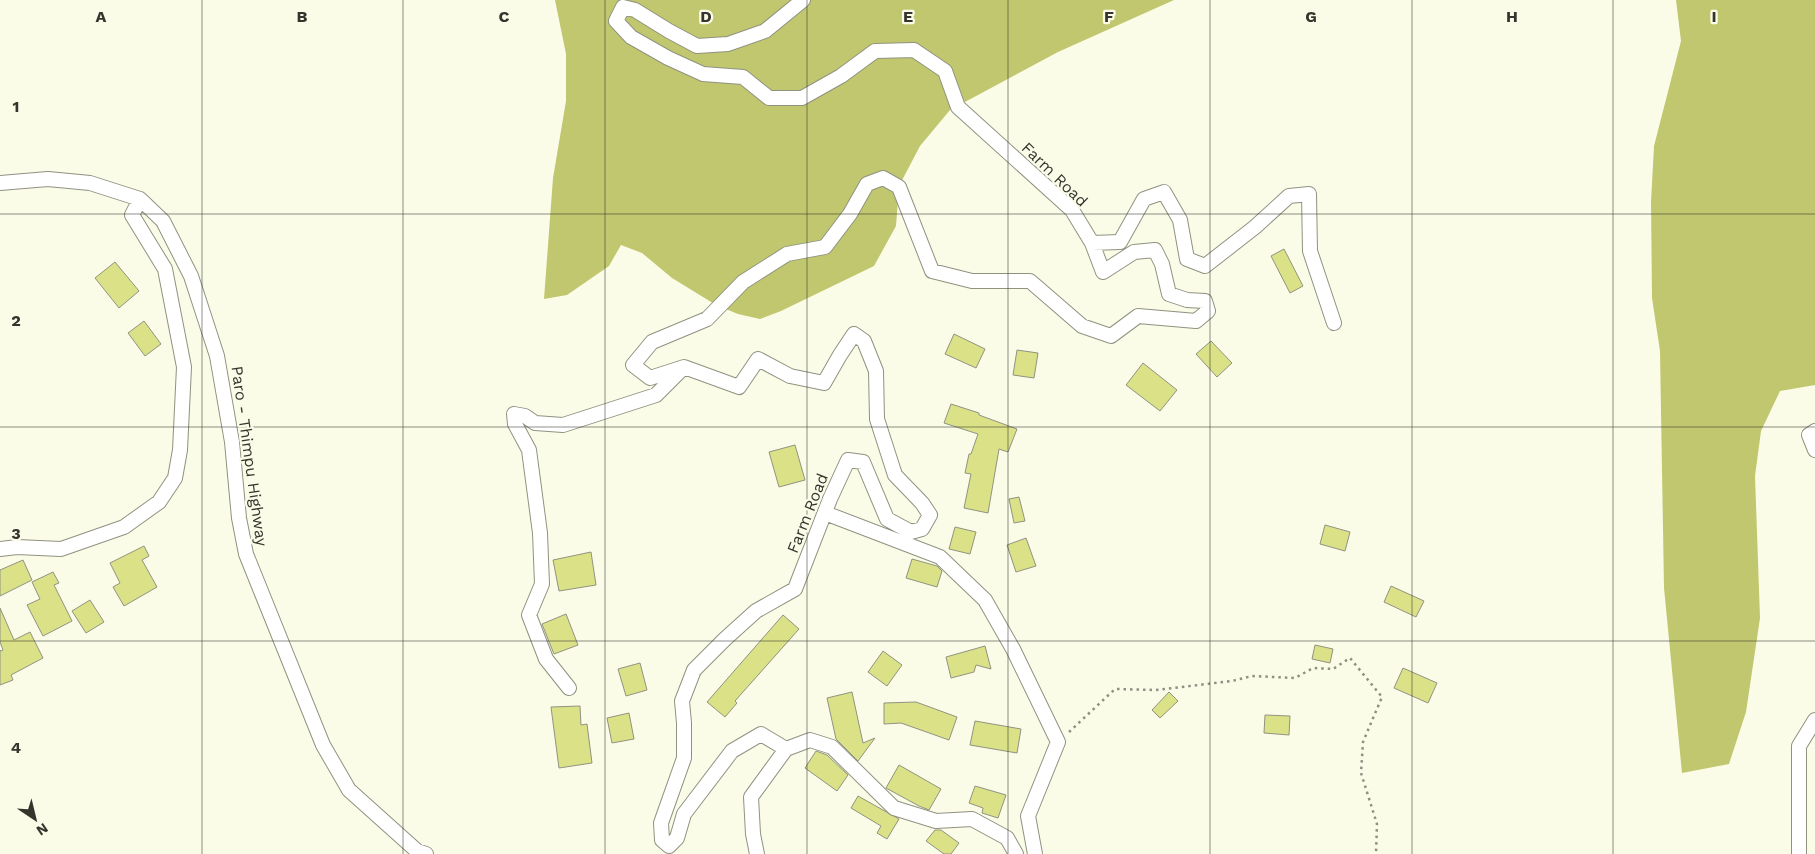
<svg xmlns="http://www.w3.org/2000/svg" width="1815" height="854" font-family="'Work Sans',sans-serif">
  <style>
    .forest { fill: #c1c76e }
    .building { fill: #dbe187; stroke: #919381 }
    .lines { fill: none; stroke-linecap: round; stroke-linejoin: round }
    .minor-casing { stroke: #909280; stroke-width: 16 }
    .path { stroke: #8f8f83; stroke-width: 2.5; stroke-dasharray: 2.5 4; stroke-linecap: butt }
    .minor { stroke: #fff; stroke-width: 14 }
    .grid { fill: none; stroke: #35352e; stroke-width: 1; stroke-opacity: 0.55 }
    .labels { text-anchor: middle; stroke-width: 4.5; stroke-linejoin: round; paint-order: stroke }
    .street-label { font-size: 16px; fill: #35352e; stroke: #fafce8 }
    .grid-label { font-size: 16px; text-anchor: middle; font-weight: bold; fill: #35352e; stroke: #fafce8; stroke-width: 4.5; stroke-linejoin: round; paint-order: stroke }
  </style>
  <rect width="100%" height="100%" fill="#fafce8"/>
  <path class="forest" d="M555 0H1174L1058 52 950 110 920 146 899 186 896 226 874 266 781 311 760 319 738 314 716 305 672 278 642 253 621 245 609 266 567 295 544 299 553 178 566 101V54Z
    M1676 0H1815V385L1780 391 1761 431 1755 476 1760 618 1746 712 1729 764 1682 773 1664 588 1660 351 1652 298 1651 202 1654 146 1681 41Z"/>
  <path class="building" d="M1284 249 1303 286 1290 293 1271 256Z
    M115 262 139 291 119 308 95 278Z
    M144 321 161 344 145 356 128 333Z
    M954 334 985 349 976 368 945 354Z
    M1211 341 1232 363 1217 377 1196 354Z
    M1017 350 1038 353 1034 378 1013 375Z
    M1143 363 1177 390 1160 411 1126 385Z
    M951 404 979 413V415L1017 429 1008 452 999 449 988 513 964 508 971 474 965 473 969 454H971L978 434 944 423Z
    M795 445 805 480 779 487 769 452Z
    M1019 497 1025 521 1014 523 1009 499Z
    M1325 525 1350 532 1345 551 1320 544Z
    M955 527 976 532 970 554 949 549Z
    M1026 538 1036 566 1016 572 1007 545Z
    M144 546 149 556 142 560 157 587 124 606 113 587 120 583 110 563Z
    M591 552 596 585 559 591 553 560Z
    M912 559 937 566 942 571 937 587 906 578Z
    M23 560 32 580 0 596V570Z
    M53 572 59 583 54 585 72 621 43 636 27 605 40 599 32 582Z
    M1391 586 1424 601 1416 617 1384 602Z
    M90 600 104 622 86 633 72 611Z
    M0 608 14 640 30 632 43 658 11 675 13 680 0 685V650L1 651 3 650 0 642Z
    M566 614 578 645 554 654 542 624Z
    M783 615 799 629 735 701 737 703 725 717 707 702Z
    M1315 645 1333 649 1330 663 1312 659Z
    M985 646 991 669 976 665 974 672 951 678 946 657Z
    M883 651 902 665 887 686 868 672Z
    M640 663 647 690 626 696 618 669Z
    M1403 668 1437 683 1428 703 1394 688Z
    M852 692 863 743 875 738 858 761 836 739 827 698Z
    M1169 692 1178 701 1160 718 1152 710Z
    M916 702 957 717 949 740 901 723 884 724V703Z
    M580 706 581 725 587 724 592 763 559 768 551 707Z
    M629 713 634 739 612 743 607 718Z
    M1265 715 1290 716 1289 735 1264 733Z
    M975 721 1021 729 1017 753 970 745Z
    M816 751 827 755 848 775 837 791 805 768Z
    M899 765 941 789 929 810 919 806 886 788Z
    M975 786 1006 795 998 818 982 813 983 808 969 803Z
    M858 796 899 819 887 839 877 833 881 826 851 808Z
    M935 830H941L959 843 951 854H944L926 841Z"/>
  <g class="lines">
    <g class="minor-casing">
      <path id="minor" d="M0 183 48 179 90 183 140 199 163 221 191 276 217 356 232 442 239 518 246 554 323 745 349 790 417 851 426 854
        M1092 243 1120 242 1144 199 1164 192 1180 220 1187 259 1205 266 1255 227 1289 196 1309 194 1310 251 1334 323
        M1815 431 1809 435 1815 450
        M825 513 940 557 985 600 1013 649 1058 742 1028 816 1035 854
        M0 549 17 547 61 549 124 527 159 502 175 478 180 450 184 367 165 269 132 215 140 199
        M569 688 546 659 529 615 542 584 540 533 529 450 515 424 514 414 525 416 535 423 563 425 656 395 682 369
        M786 749 810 740 832 747 894 808 936 821 972 819 1007 838 1016 854
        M757 854 753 834 751 797 786 749 761 734 732 751 684 814 677 838 669 846 662 840 661 823 684 758V723L682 701 694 670 725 639 756 611 795 589 830 499 848 460 863 462 887 519 911 532 922 529 930 515 922 503 895 475 877 419 876 371 864 341 854 334 840 355 824 383 790 376 758 359 739 387 684 367 650 378 633 365 652 342 707 319 743 282 787 254 825 247 850 214 867 184 883 178 899 187 932 271 972 281H1030L1082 326 1111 336 1138 316 1196 321 1208 311 1205 301 1187 300 1169 294 1162 264 1155 250 1134 252 1103 272 1092 243 1072 210 958 107 945 71 914 50 875 51 841 76 802 98H769L743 77 703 74 668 58 631 37 616 21 623 7 635 10 669 31 697 46 728 44 765 31 803 0
        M1799 854V746L1815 720"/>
    </g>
    <path class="path" d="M1069 732 1115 689 1156 690 1232 681 1252 676 1295 678 1313 668 1333 669 1350 658 1382 697 1363 742 1361 773 1377 824 1376 854"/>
    <use href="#minor" class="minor"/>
  </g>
  <path class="grid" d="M202 0V854M403 0V854M605 0V854M807 0V854M1008 0V854M1210 0V854M1412 0V854M1613 0V854M0 214H1815M0 427H1815M0 641H1815"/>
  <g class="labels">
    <g class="street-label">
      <text transform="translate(1055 174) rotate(44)" y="6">Farm Road</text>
      <text transform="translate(250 456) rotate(82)" y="6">Paro - Thimpu Highway</text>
      <text transform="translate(807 513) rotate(-68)" y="6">Farm Road</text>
    </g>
  </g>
  <g class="grid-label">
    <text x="101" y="22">A</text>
    <text x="302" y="22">B</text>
    <text x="504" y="22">C</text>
    <text x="706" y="22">D</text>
    <text x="908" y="22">E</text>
    <text x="1109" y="22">F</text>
    <text x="1311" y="22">G</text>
    <text x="1512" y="22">H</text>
    <text x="1714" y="22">I</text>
    <text x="16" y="112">1</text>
    <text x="16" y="326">2</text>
    <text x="16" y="539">3</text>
    <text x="16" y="753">4</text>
  </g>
  <g transform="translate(35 819) rotate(145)" stroke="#fafce8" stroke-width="4" paint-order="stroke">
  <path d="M0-4L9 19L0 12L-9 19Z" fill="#35352e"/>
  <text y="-8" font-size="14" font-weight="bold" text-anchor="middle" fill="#35352e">N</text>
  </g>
</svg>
